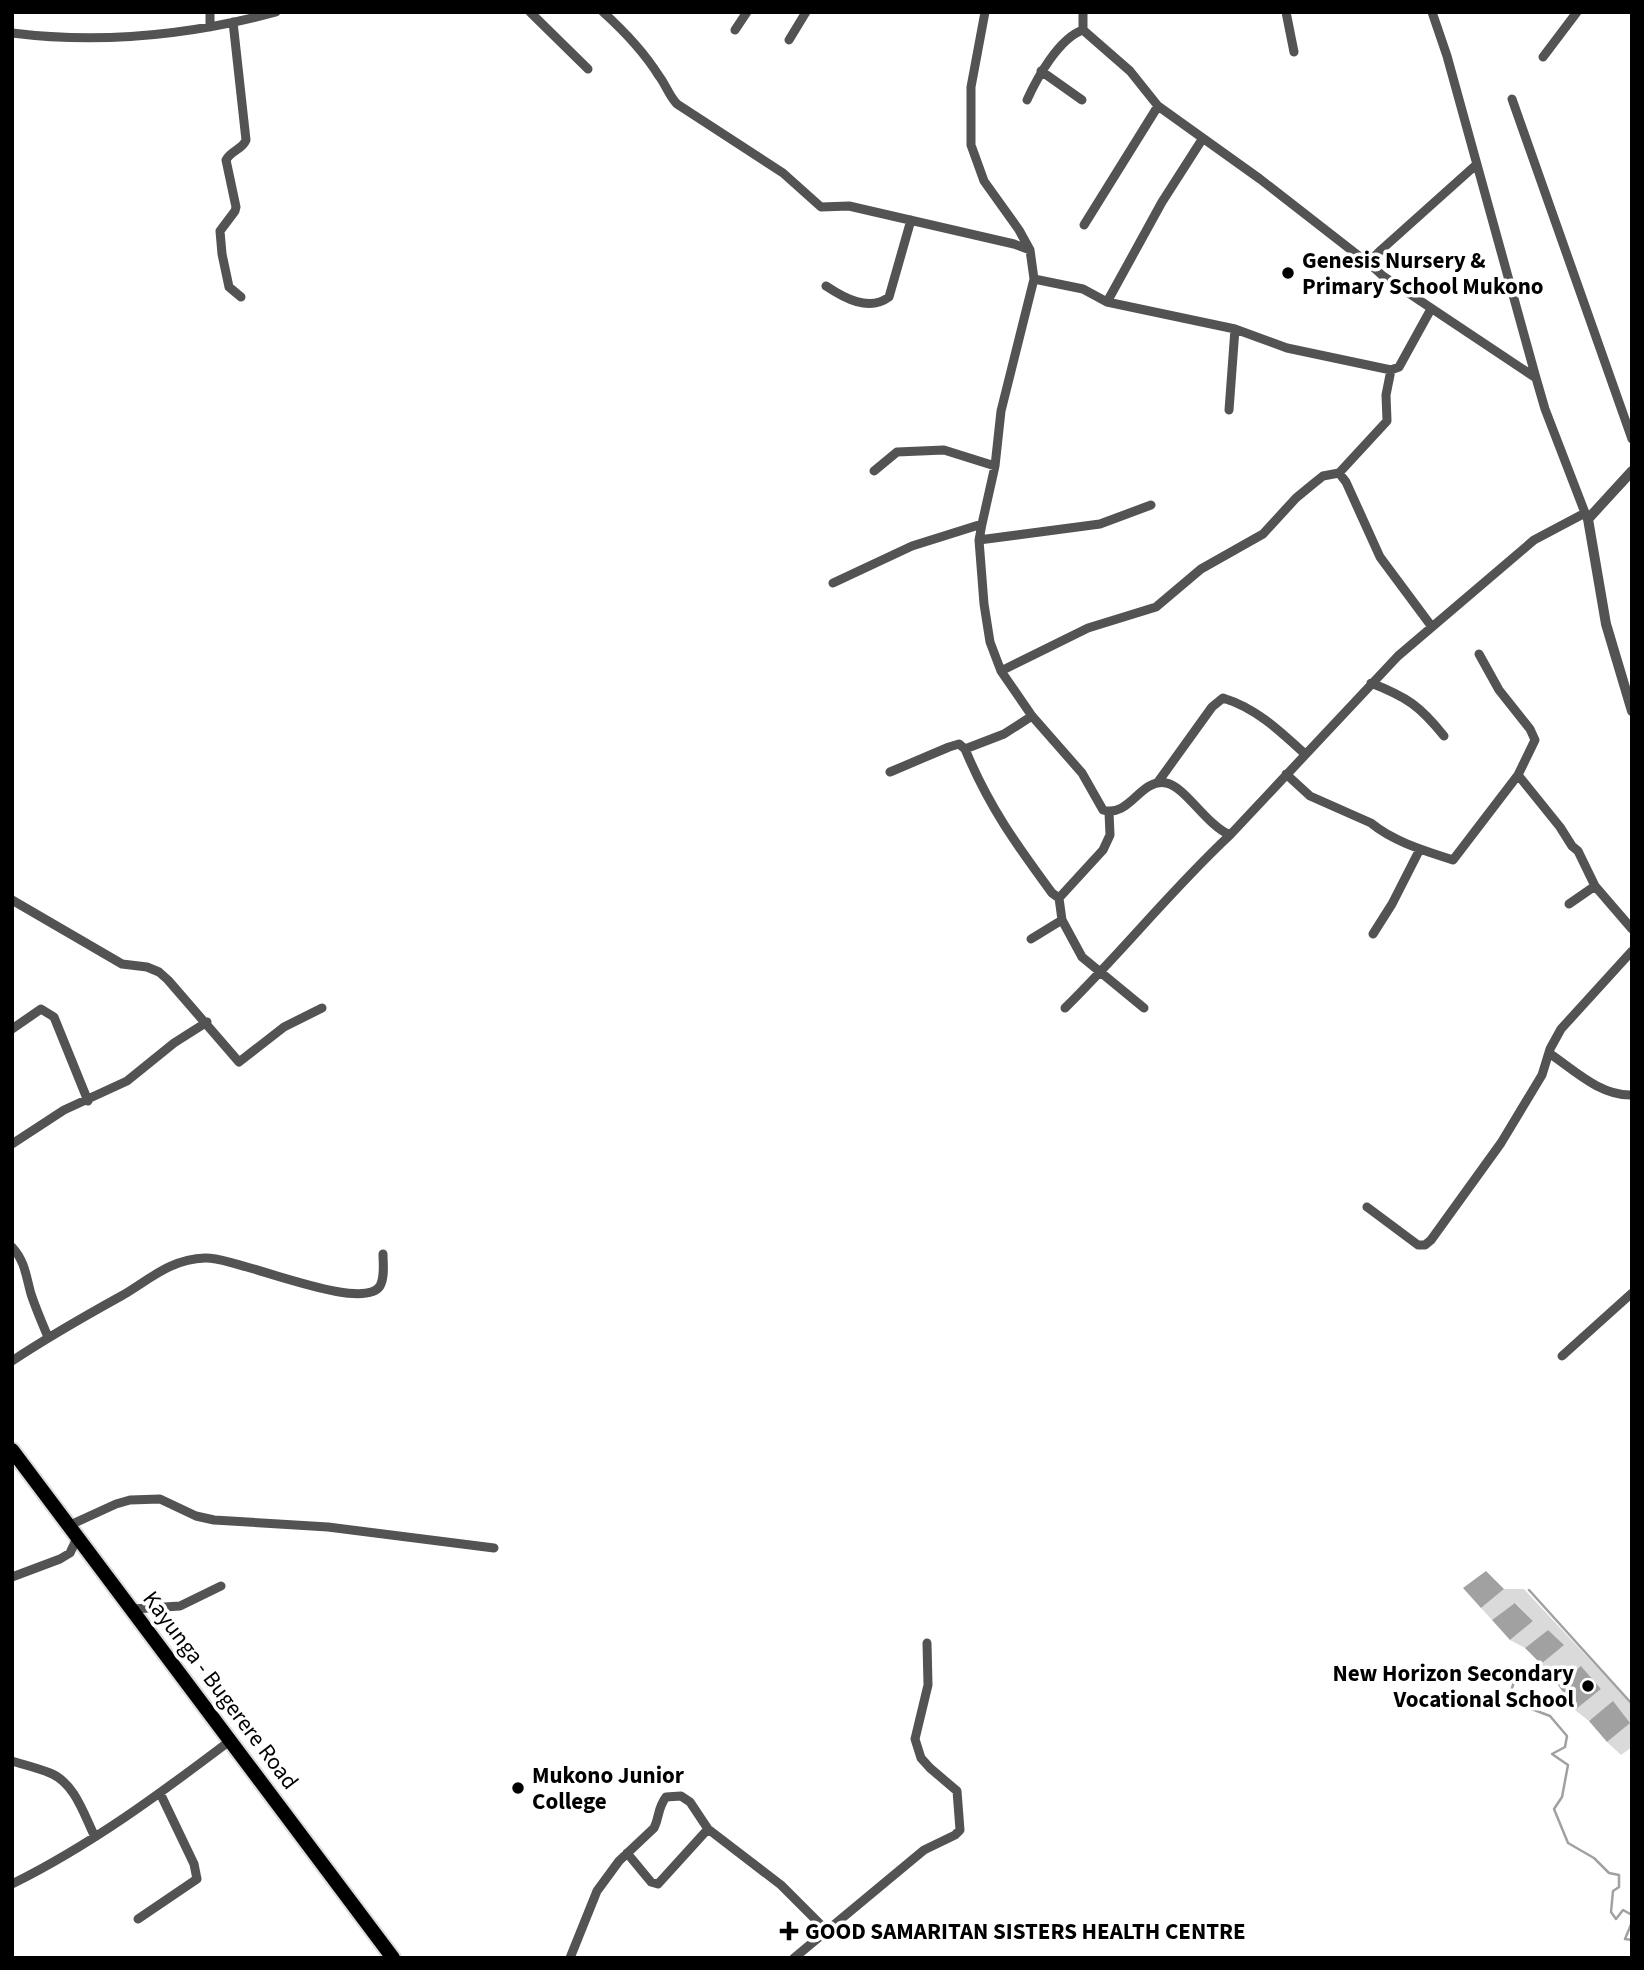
<svg xmlns="http://www.w3.org/2000/svg" width="1644" height="1970" font-family="'Source Sans 3',sans-serif">
  <style>
    .green { fill: #dadada }
    .water { fill: #a1a1a1 }
    .lines { fill: none; stroke-linecap: round; stroke-linejoin: round }
    .stream { stroke: #a1a1a1; stroke-width: 2.5 }
    .primary-casing { stroke: #dbdbdb; stroke-width: 18 }
    .minor { stroke: #535353; stroke-width: 9 }
    .tertiary { stroke: #535353; stroke-width: 10 }
    .primary { stroke: #000; stroke-width: 14 }
    .poi-dot { fill: #000; stroke: #fff; stroke-width: 2.5 }
    .labels { text-anchor: middle; stroke-width: 7; stroke-linejoin: round; paint-order: stroke }
    .poi-label { font-size: 23px; font-weight: bold; fill: #000; stroke: #fff; text-anchor: start }
    .street-label { font-size: 23px; fill: #000; stroke: #fff }
  </style>
  <rect width="100%" height="100%" fill="#fff"/>
  <path class="green" d="M1504 1589H1524L1632 1705V1747L1621 1755 1607 1742 1629 1723 1613 1702 1589 1721 1575 1710 1601 1689 1582 1667 1558 1685 1541 1664 1563 1645 1548 1630 1525 1648 1510 1640 1533 1621 1516 1603 1492 1620 1481 1608Z"/>
  <path class="water" d="M1486 1571 1504 1589 1481 1608 1463 1588Z
    M1515 1603 1533 1621 1510 1640 1492 1620Z
    M1548 1630 1564 1645 1541 1664 1525 1648Z
    M1581 1666 1601 1689 1575 1710 1558 1685Z
    M1613 1701 1630 1723 1607 1742 1589 1721Z"/>
  <g class="lines">
    <path class="stream" d="M1529 1590 1632 1704
      M1505 1676 1514 1682 1508 1700 1550 1716 1567 1736 1565 1747 1552 1754 1568 1765 1562 1797 1554 1809 1568 1843 1594 1858 1609 1873 1619 1875V1887L1613 1891 1611 1912 1616 1919 1623 1910 1632 1915
      M1632 1922 1625 1939 1632 1940"/>
    <g class="primary-casing">
      <path id="primary" d="M12 1450 393 1958"/>
    </g>
    <path class="minor" d="M210 12V27
      M530 12 588 69
      M603 12C624 31 644 52 659 76 666 85 669 96 677 104L783 173 821 207 849 206 1014 244 1030 250
      M985 12 971 87V145L984 181 1019 230 1030 250 1034 279 1001 411 995 466 982 524 979 540 984 604 990 642 1001 671 1032 716 1082 773 1103 810C1130 818 1140 778 1166 783 1185 786 1206 825 1230 835
      M1083 12V30L1130 71 1158 106 1260 179 1373 267
      M1286 12 1294 52
      M1432 12 1447 56 1536 378 1545 409 1587 518
      M233 22 246 140C242 150 231 150 226 160L236 207 235 211 220 231 222 254 229 287 241 297
      M735 30 747 12
      M12 33C100 44 191 35 276 12
      M789 40 806 12
      M1543 57 1577 12
      M1041 71 1082 100
      M1512 99 1632 439
      M1027 100C1037 78 1059 38 1083 30
      M1477 164 1381 250 1373 258V267L1383 276 1536 378
      M1084 225 1158 106
      M1034 279 1083 289 1107 302 1235 329 1287 348 1391 370 1399 367 1431 309
      M826 286C844 298 869 312 889 297L911 220
      M1107 302 1162 202 1203 138
      M1391 370 1386 395 1387 421 1339 473 1346 482 1380 557 1432 627
      M1229 410 1235 329
      M874 471 897 452 944 450 995 466
      M979 540 1100 524 1151 505
      M833 583 912 546 982 524
      M1001 671 1088 628 1156 607 1201 569 1263 534 1296 498 1313 484 1323 476 1339 473
      M1371 683C1407 697 1420 706 1444 736
      M965 749C989 807 1016 844 1052 893L1059 898 1062 920 1082 957 1144 1008
      M890 772 949 747 959 744 965 749 1004 734 1032 716
      M1286 774 1310 796 1371 823C1394 842 1426 851 1453 860L1518 775 1535 740 1530 729 1499 690 1479 654
      M1518 775 1560 827 1572 846 1578 851 1595 886 1632 929
      M1158 782 1212 707 1223 698C1256 708 1280 731 1305 754
      M1059 898 1103 850 1110 835 1109 812
      M12 900 122 964 147 967 159 972 168 980 239 1062 284 1027 322 1008
      M1569 904 1595 886
      M1373 934 1392 904 1420 849
      M1031 939 1062 920
      M1065 1008C1122 952 1172 889 1230 835L1398 656 1534 540 1585 513
      M12 1029 41 1009 54 1017 88 1101
      M1549 1053C1574 1070 1600 1096 1632 1095
      M12 1144 64 1110 127 1081 174 1043 207 1022
      M1367 1207 1418 1245H1425L1431 1240 1501 1143 1542 1075 1550 1049 1561 1029 1632 951
      M12 1247C25 1261 26 1276 31 1294 36 1309 42 1323 48 1337
      M1562 1356 1632 1293
      M12 1361C48 1337 85 1316 123 1295 150 1279 171 1259 205 1258 237 1257 362 1314 380 1286 385 1277 383 1263 383 1254
      M70 1525 116 1504 130 1500 160 1499 196 1516 214 1520 328 1527 494 1548
      M12 1577 60 1559 70 1553 78 1536
      M133 1609 180 1606 221 1586
      M12 1761C25 1765 38 1768 50 1773 75 1783 84 1815 95 1837
      M627 1853 651 1882 658 1884 708 1829
      M12 1884C91 1845 161 1793 231 1740
      M138 1919 197 1879 194 1864 160 1793
      M570 1958 597 1891 619 1861 654 1828C660 1816 657 1809 666 1797L681 1796 690 1802 708 1829 781 1885 826 1930
      M794 1958 924 1850 955 1835 960 1830 957 1791 930 1768 921 1758 915 1739 928 1685 927 1643"/>
    <path class="tertiary" d="M1632 471 1588 519 1606 624 1632 711"/>
    <use href="#primary" class="primary"/>
  </g>
  <g class="poi-dot">
    <circle cx="1288" cy="273" r="7"/>
    <circle cx="1588" cy="1686" r="7"/>
    <circle cx="518" cy="1788" r="7"/>
    <path d="M785.5 1920.5h7v7h7v7h-7v7h-7v-7h-7v-7h7z"/>
  </g>
  <g class="labels">
    <g class="poi-label">
      <text x="1302" y="268">Genesis Nursery &amp;<tspan x="1302" dy="26">Primary School Mukono</tspan></text>
      <text x="1574" y="1681" text-anchor="end">New Horizon Secondary<tspan x="1574" dy="26">Vocational School</tspan></text>
      <text x="532" y="1783">Mukono Junior<tspan x="532" dy="26">College</tspan></text>
      <text x="805" y="1939">GOOD SAMARITAN SISTERS HEALTH CENTRE</text>
    </g>
    <g class="street-label">
      <text transform="translate(221 1690) rotate(53)" y="8">Kayunga - Bugerere Road</text>
    </g>
  </g>
  <rect width="1644" height="1970" fill="none" stroke="#000000" stroke-width="28"/>
</svg>
